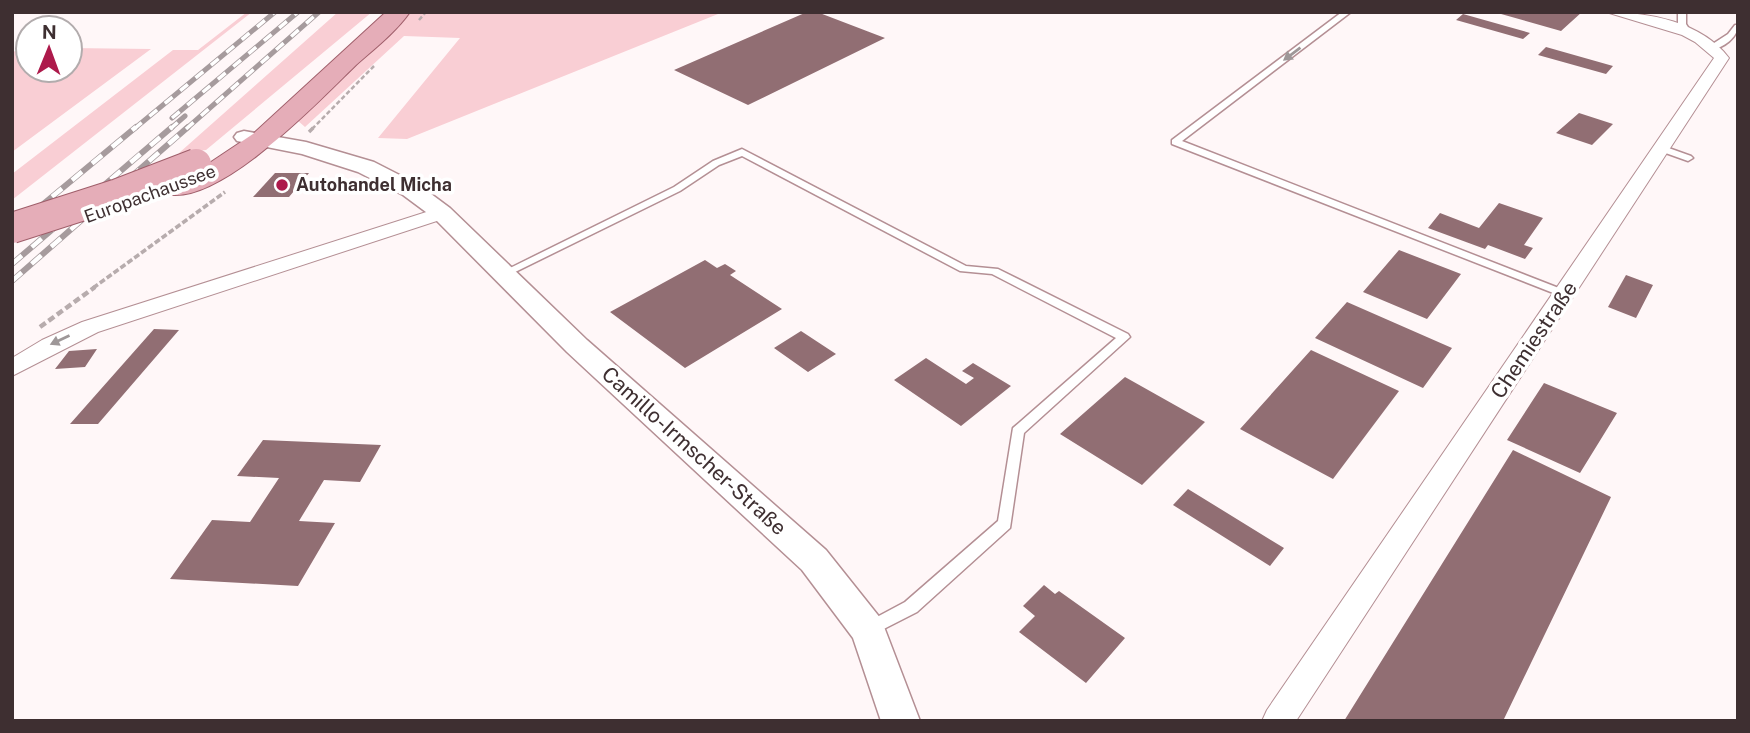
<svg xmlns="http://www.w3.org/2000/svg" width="1750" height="733" font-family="'Public Sans',sans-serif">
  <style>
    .green { fill: #f9ced4 }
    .building { fill: #916e73 }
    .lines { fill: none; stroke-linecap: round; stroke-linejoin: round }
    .service-casing { stroke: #b48f94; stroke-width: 3 }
    .minor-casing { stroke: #b48f94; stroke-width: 2 }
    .tertiary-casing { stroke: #b48f94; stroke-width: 3 }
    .primary-casing { stroke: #9f5e6a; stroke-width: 2 }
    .path-far2 { stroke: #b7acad; stroke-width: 2.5; stroke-dasharray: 4.5 2.5; stroke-linecap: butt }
    .path-far1 { stroke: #b7acad; stroke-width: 3.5; stroke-dasharray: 6 2.5; stroke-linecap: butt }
    .path { stroke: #b7acad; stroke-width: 4.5; stroke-dasharray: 7 3.5; stroke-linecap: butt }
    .service { fill: #fff; fill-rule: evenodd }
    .minor { fill: #fff; fill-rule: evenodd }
    .tertiary { fill: #fff; fill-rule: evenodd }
    .primary { fill: #e5adb8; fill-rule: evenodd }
    .rail-far1-casing { stroke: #a69b9d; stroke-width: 5 }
    .rail-casing { stroke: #a69b9d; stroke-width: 6 }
    .rail-far1 { stroke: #fff; stroke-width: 3.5; stroke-dasharray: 10; stroke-linecap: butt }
    .rail { stroke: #fff; stroke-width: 4.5; stroke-dasharray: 13; stroke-linecap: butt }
    .primary-bridge-casing { stroke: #9f5e6a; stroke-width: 32; stroke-linecap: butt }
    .primary-bridge { stroke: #e5adb8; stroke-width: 30 }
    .oneway { fill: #9e9798 }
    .poi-dot { fill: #ad1a4b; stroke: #fff; stroke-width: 2.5 }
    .labels { text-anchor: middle; stroke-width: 7; stroke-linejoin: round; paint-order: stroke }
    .far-poi-label { font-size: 18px; font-weight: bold; fill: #3e2f31; stroke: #fff; text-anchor: start }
    .far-street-label { font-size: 18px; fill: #3e2f31; stroke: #fff }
    .street-label { font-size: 21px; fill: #3e2f31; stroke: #fff }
  </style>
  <rect width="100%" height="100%" fill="#fff7f8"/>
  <path class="green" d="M247 12H252L12 200V174L173 50H198Z
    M338 12H372L206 150 179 153Z
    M409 12H723L407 139 378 138 460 38 404 36 305 127 297 120Z
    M28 48V70H70V48L151 49 12 152V52Z"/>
  <path class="building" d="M807 12H817L885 38 748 105 674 70Z
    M1494 12H1582L1561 31Z
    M1463 14 1530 33 1523 39 1456 20Z
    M1546 47 1613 66 1606 74 1538 55Z
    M1579 113 1613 124 1592 145 1556 133Z
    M275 173H309L289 197H253Z
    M1499 203 1543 218 1524 245 1533 248 1525 259 1488 245 1485 249 1428 228 1440 213 1479 228Z
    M1399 250 1461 274 1427 319 1363 292Z
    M705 260 717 268 725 264 736 271 730 275 782 309 685 368 610 312Z
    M1626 275 1653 285 1636 318 1608 307Z
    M1347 302 1452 348 1423 388 1315 338Z
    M154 329 179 330 98 424H70Z
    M801 331 836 354 808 372 774 348Z
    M97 349 85 367 55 369 69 351Z
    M1311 350 1399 391 1333 479 1240 429Z
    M926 358 966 384 974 378 962 371 973 363 1011 386 961 426 894 380Z
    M1125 377 1205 422 1142 485 1060 434Z
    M1544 383 1617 413 1580 473 1507 440Z
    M263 440 381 445 360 482 324 480 299 521 335 523 298 586 170 579 212 520 250 522 279 478 237 476Z
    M1513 450 1611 497 1503 721H1344Z
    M1188 489 1284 548 1270 566 1173 505Z
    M1044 585 1055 594 1059 591 1125 638 1086 683 1019 632 1035 616 1023 606Z"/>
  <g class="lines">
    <g class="service-casing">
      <path id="service" d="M1342 12H1351L1182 141 1569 292 1571 294 1569 296H1561L1172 144V140Z
        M1678 12H1686V24L1691 32 1690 34H1684L1678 24Z
        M1735 25H1738C1738 37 1723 49 1711 49V45L1728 34Z
        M1663 146 1691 156 1693 158 1688 161 1660 151V147Z
        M742 149 966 266 998 269 1128 334 1130 337 1024 433 1010 528 917 612 868 637 862 635 860 630 862 625 905 602 998 521 1013 428 1116 338 992 274 960 271 742 156 719 165 680 191 507 276H499L498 274 674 187 713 161Z"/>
    </g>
    <g class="minor-casing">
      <path id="minor" d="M1606 12C1649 12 1702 22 1729 58L1296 721H1262L1267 710 1714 58 1695 42 1682 35Z
        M442 207 449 209 451 213 449 217 98 332 12 376V358L42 340 82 322Z"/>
    </g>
    <g class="tertiary-casing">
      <path id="tertiary" d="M244 131 306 142 374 162 419 185 450 208 587 340 826 550 881 619 920 721H881L853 638 802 570 567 352 434 218 403 195 358 172 302 154 237 141 234 137 237 133Z"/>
    </g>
    <g class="primary-casing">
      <path id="primary" d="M386 12H410C396 32 374 49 356 65 320 100 219 207 166 194L161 188 166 182 208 164 253 134Z"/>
    </g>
    <path class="path-far2" d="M419 20 426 12
      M312 129 374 66"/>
    <path class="path-far1" d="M309 132 314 127
      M93 288 225 192"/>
    <path class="path" d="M40 327 95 287"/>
    <use href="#service" class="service"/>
    <use href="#minor" class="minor"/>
    <use href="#tertiary" class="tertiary"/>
    <use href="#primary" class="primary"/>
    <g class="rail-far1-casing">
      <path id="rail-far1" d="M172 118 298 12
        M134 129 275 12
        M170 129 185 116
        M186 129 319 12"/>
    </g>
    <g class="rail-casing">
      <path id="rail" d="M12 230 136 127
        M12 264 172 127
        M12 281 188 127"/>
    </g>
    <use href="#rail-far1" class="rail-far1"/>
    <use href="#rail" class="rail"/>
    <g class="primary-bridge-casing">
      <path id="primary-bridge" d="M12 228 118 194 196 164"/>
    </g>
    <use href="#primary-bridge" class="primary-bridge"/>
  </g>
  <defs><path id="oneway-solid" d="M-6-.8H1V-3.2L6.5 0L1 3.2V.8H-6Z" transform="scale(1.75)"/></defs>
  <g class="oneway">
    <use href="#oneway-solid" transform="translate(1292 54) rotate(143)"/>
    <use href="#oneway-solid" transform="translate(60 340) rotate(155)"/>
  </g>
  <circle class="poi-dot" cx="282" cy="185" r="7"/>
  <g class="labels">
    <g class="far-poi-label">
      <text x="296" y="191">Autohandel Micha</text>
    </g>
    <g class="far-street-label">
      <text transform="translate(150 194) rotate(-20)" y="6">Europachaussee</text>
    </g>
    <g class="street-label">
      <text transform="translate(1534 340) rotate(-56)" y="7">Chemiestraße</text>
      <text transform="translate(694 451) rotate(42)" y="7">Camillo-Irmscher-Straße</text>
    </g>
  </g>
  <rect width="1750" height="733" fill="none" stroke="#3e2f31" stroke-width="28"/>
  <g transform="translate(49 49) rotate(1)"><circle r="33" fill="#ffffff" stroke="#b2acad" stroke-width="2"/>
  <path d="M0-5L12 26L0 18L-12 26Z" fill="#ad1a4b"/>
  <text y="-10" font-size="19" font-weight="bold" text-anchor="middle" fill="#3e2f31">N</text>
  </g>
</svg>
